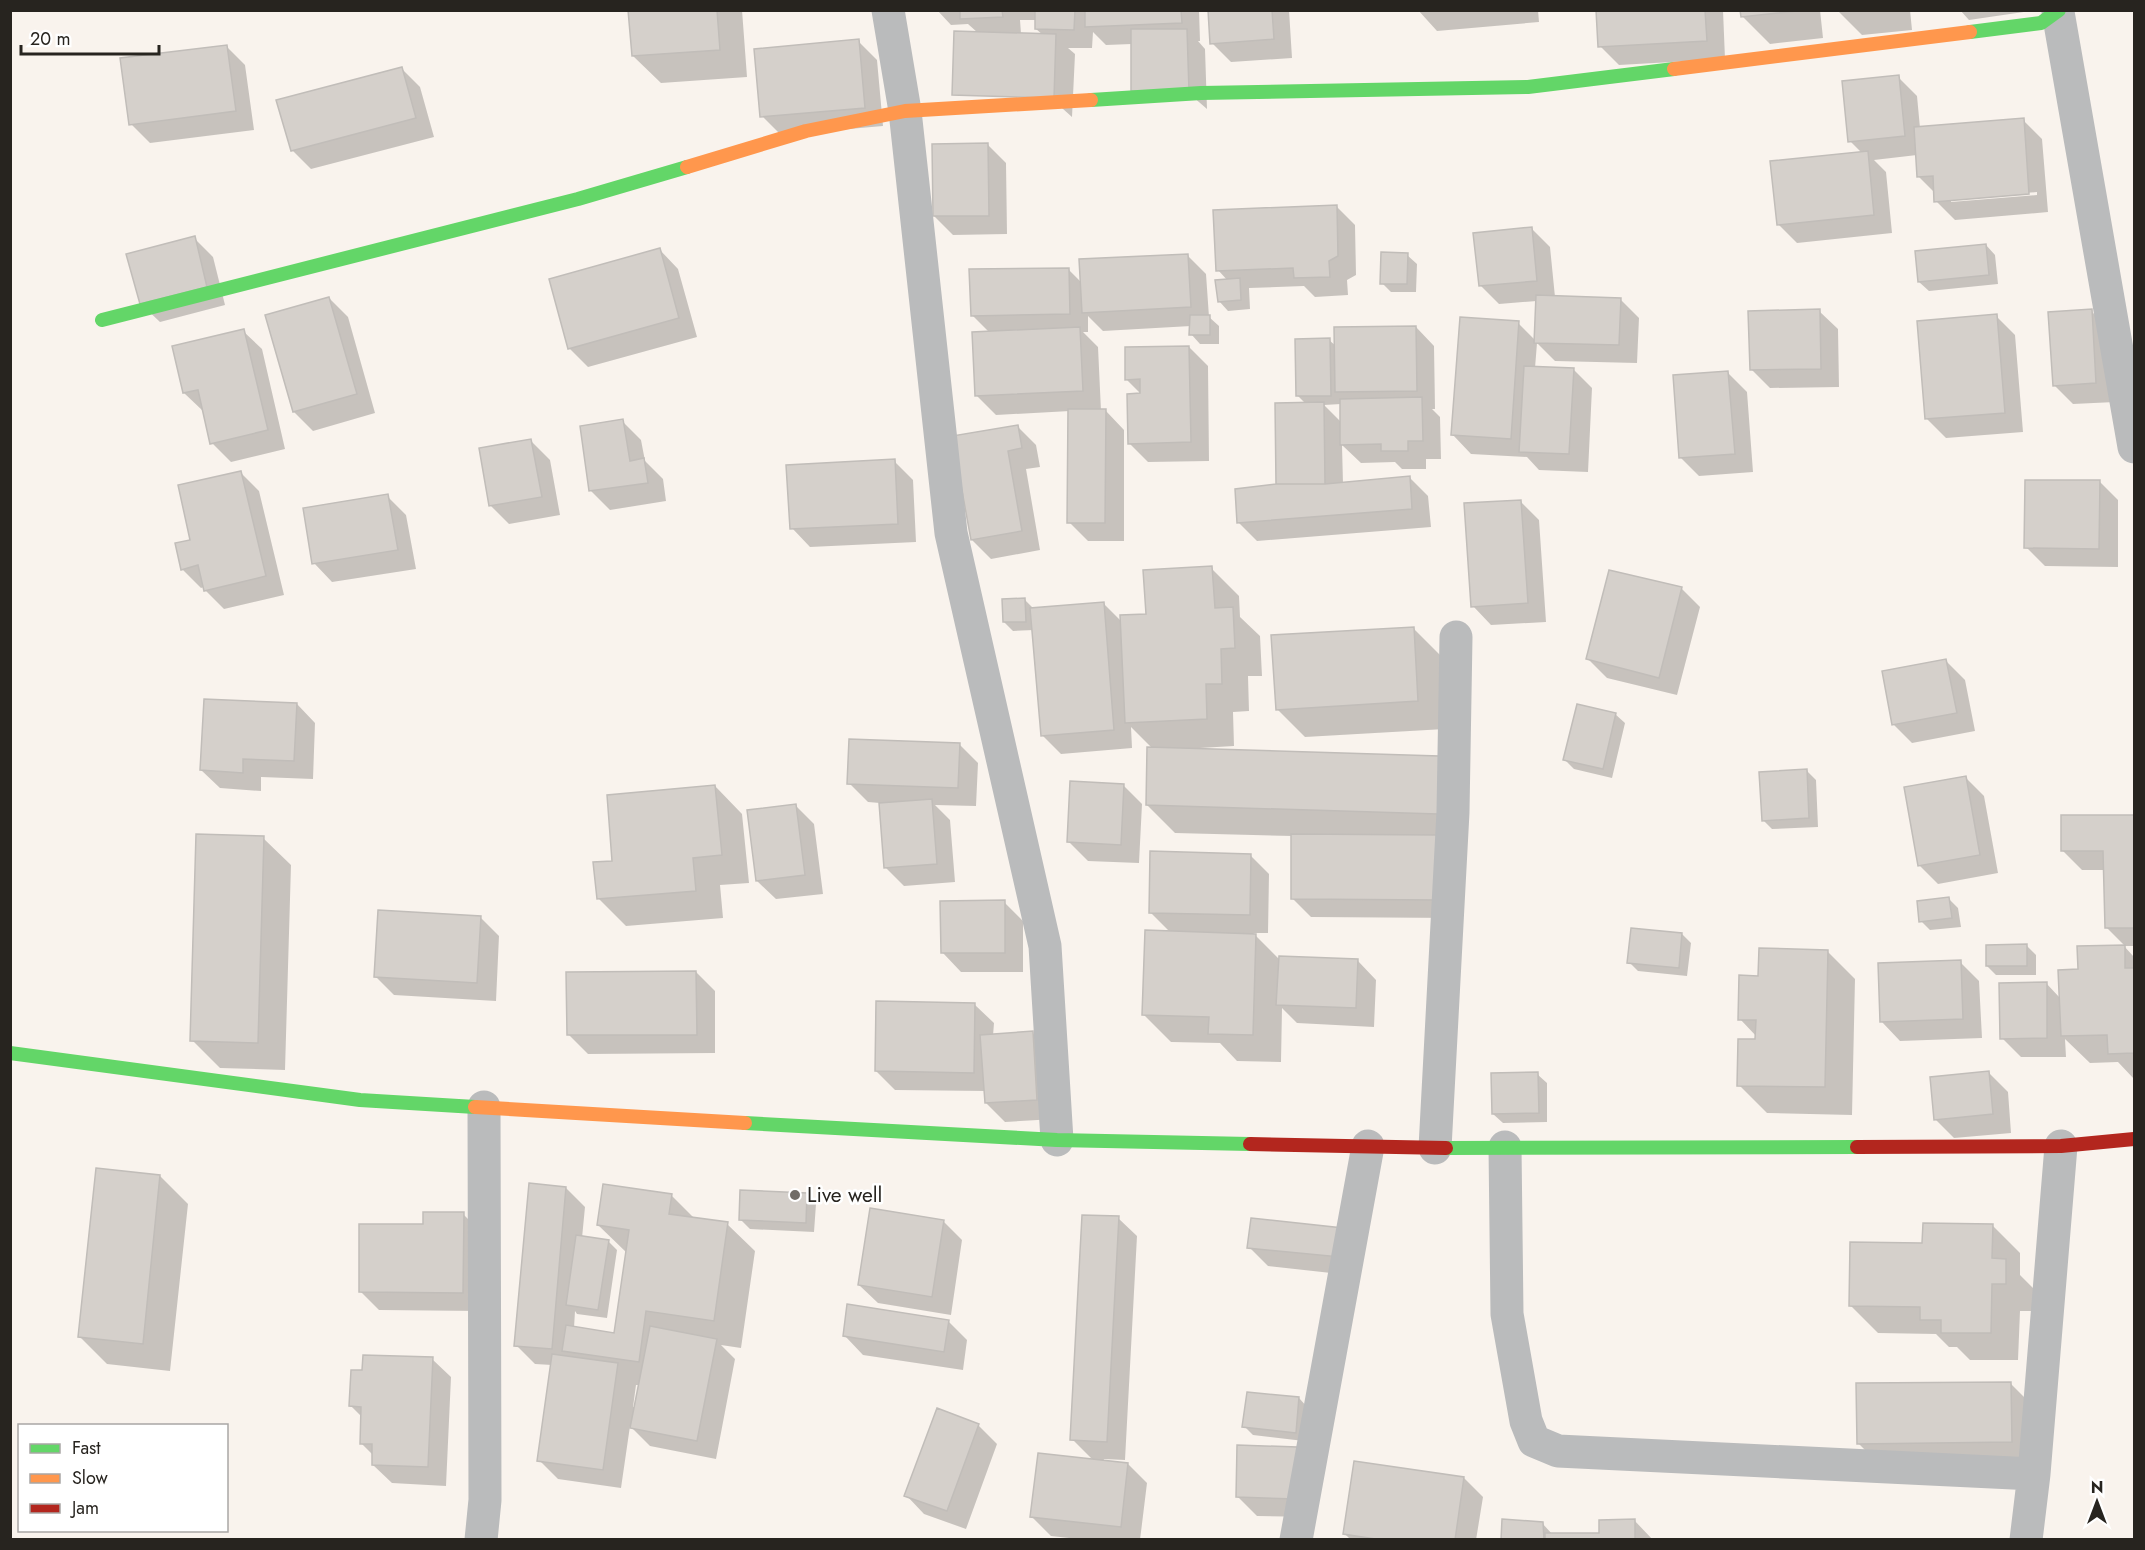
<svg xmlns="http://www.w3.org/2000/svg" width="2145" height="1550" font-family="Jost,sans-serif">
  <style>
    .shadow { fill: #0003; fill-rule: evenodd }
    .building { fill: #d5d0cb; stroke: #c1bdb9; stroke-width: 1.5 }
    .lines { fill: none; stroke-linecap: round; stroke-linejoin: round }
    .street { stroke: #babbbc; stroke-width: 33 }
    .fast { stroke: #63d668; stroke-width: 14 }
    .slow { stroke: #ff974d; stroke-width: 14 }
    .jam { stroke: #b3261e; stroke-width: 14 }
    .poi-dot { fill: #706c67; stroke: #fff; stroke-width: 2 }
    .labels { text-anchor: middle; stroke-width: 5; stroke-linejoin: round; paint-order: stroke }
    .poi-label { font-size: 21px; fill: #27241f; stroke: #fff; text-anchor: start }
  </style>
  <rect width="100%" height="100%" fill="#f9f3ed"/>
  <path class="shadow" d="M630 10H742L747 77 661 83 633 56Z
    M937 10H1199L1200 41H1198L1205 49 1207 109 1132 44 1106 45 1093 32 1092 48H1068L1075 54 1072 117 968 24 951 25ZM1020 20H1036V29L1043 35 1021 34Z
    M1209 10H1289L1292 58 1231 62 1212 43Z
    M1418 10H1538L1539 22 1437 31Z
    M1597 10H1723L1725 59 1619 65 1600 46Z
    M1742 10H1820L1823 38 1770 44 1742 16Z
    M1837 10H1910L1912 30 1862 35Z
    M1960 10H2038L1969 20Z
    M858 41 877 60 883 126 781 135 762 116Z
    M226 46 245 65 254 130 150 143 131 124Z
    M402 69 420 87 434 137 311 169 292 150Z
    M1898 77 1917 96 1920 128 2023 120 2042 139 2048 212 1955 220 1936 201 1935 193 1919 177 1917 155 1874 160 1886 172 1892 233 1797 243 1778 224 1862 153 1850 141ZM2037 192V195L1951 202V199Z
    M987 144 1006 163 1007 234 953 235 934 216Z
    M1336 206 1355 225 1356 275 1347 280 1348 295 1315 297 1304 286 1249 288 1250 309 1228 311 1219 301 1228 281 1218 270Z
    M1532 229 1550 247 1555 297 1620 299 1639 318 1637 363 1555 361 1537 343 1535 368 1573 369 1592 388 1588 472 1539 470 1527 457 1471 454 1453 435 1518 323 1536 341 1537 301 1499 304 1480 285Z
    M194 238 213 257 225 305 160 322 141 304Z
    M1986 245 1995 255 1998 284 1929 291 1919 282Z
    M660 250 678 269 697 337 588 367 569 348Z
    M1187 255 1206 274 1209 317 1219 326V344H1200L1191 334V326L1103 331 1088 316V332H1083L1098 347 1101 411H1106L1124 430V541H1088L1069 522 1070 411 996 415 977 396 990 333 972 315 1068 269 1082 283Z
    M1407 255 1417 264 1416 292H1391L1382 283Z
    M329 298 348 317 375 413 313 431 294 412Z
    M1819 311 1838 329 1839 387 1770 388 1751 369Z
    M2091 311 2110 329 2115 402 2073 404 2054 385Z
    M1996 316 2015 335 2023 432 1946 438 1927 419Z
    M1416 327 1434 346 1435 409H1432L1440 417 1441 459H1426V469H1402L1395 462 1361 463 1342 445 1343 484 1410 478 1428 496 1431 527 1257 541 1238 522 1278 486 1306 404 1298 396 1329 340 1336 346ZM1341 404V422L1324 405Z
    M243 331 262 349 285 449 231 462 212 443 203 411 184 393Z
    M1189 347 1208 366 1209 461 1148 462 1129 443 1142 395 1127 380Z
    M1728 373 1747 392 1753 472 1699 476 1680 457Z
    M622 421 641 440 645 461 663 479 666 501 610 510 591 491Z
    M1017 426 1036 445 1040 467 1026 469 1040 550 991 559 972 540Z
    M531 441 550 460 560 515 509 524 490 505Z
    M894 461 913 480 916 542 810 547 792 528Z
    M240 472 259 491 284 595 224 609 205 590 204 587 201 588 182 569 192 541Z
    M2099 481 2118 500V567L2045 566 2026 547Z
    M387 496 406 515 416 569 332 582 314 563Z
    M1520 501 1539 520 1546 622 1491 625 1473 606Z
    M1211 568 1239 596 1240 617 1260 636 1262 676H1248L1249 711 1233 712 1234 746 1200 748V750L1439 758 1456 918 1311 917 1292 898 1293 836 1175 833 1147 805 1153 749 1131 727 1132 748 1061 754 1042 735 1034 630 1013 631 1004 622 1024 599 1034 609 1103 603 1121 621 1147 615Z
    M1681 588 1700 607 1677 695 1607 678 1588 659Z
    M1413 628 1441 656 1445 729 1305 737 1277 709Z
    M1946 661 1965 680 1975 731 1912 743 1893 724Z
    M297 704 315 723 313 779 261 777V791L220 788 201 770Z
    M1615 714 1625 723 1612 778 1574 769 1565 760Z
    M959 744 978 763 976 806 935 805 950 820 955 882 904 886 885 867 880 803 868 802 849 783Z
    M1807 771 1816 780 1818 827 1772 829 1763 820Z
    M1965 777 1984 796 1998 873 1938 884 1919 865Z
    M1123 785 1142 804 1139 863 1088 861 1069 842Z
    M715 786 742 814 749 883 720 885 723 918 626 926 598 898 614 862Z
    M796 806 814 824 823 894 776 899 757 881Z
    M2134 816V946H2125L2106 927 2105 870H2082L2063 851 2062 817Z
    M263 838 291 865 285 1070 220 1068 192 1040Z
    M1250 855 1269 874 1268 933H1253L1280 960 1358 961 1376 980 1374 1027 1297 1023 1282 1008 1281 1062 1237 1061 1220 1043 1171 1042 1143 1014 1171 933 1150 912Z
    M1949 899 1958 908 1961 927 1930 930 1921 921Z
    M1004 902 1023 921V972H961L943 953Z
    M480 917 499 936 496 1001 394 995 375 976Z
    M1682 934 1691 943 1687 976 1638 971 1629 962Z
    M2027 946 2036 955V975H1996L1987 966Z
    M2124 946 2134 957V1079L2118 1062 2090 1063 2065 1039 2066 1057H2021L2002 1038 2046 983 2060 998 2079 971Z
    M1827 951 1855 979 1852 1115 1767 1113 1739 1085 1757 1037 1740 1019 1760 977Z
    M1960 962 1979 981 1982 1038 1900 1041 1882 1022Z
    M696 972 715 991V1053L588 1054 569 1035Z
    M975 1005 994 1023 993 1036 1032 1033 1051 1052 1055 1119 1005 1122 986 1103V1091L895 1090 876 1071Z
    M1989 1073 2008 1092 2011 1133 1954 1138 1935 1119Z
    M1537 1074 1547 1083V1122L1503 1123 1493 1114Z
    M160 1176 188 1204 170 1371 107 1364 80 1337Z
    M566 1188 585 1207 582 1238 608 1241 617 1250 607 1318 577 1314 575 1311 574 1328 615 1334 627 1253 598 1225 671 1195 695 1219 727 1224 755 1251 741 1348 721 1345 735 1359 716 1459 650 1446 630 1426 621 1488 558 1479 539 1460 552 1365 535 1364 516 1345ZM636 1385H639L635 1407H633Z
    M807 1195 816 1204 814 1232 750 1229 740 1219Z
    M463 1214 482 1233 481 1311 379 1310 360 1291 424 1225Z
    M1118 1218 1137 1236 1125 1460 1104 1459 1103 1462 1128 1464 1147 1483 1140 1540H1087L1051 1536 1032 1517 1093 1460 1072 1439Z
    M943 1221 962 1240 951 1315 878 1303 859 1285Z
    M1992 1225 2020 1253V1275L2033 1288V1311H2020L2018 1360H1970L1957 1347H1949L1936 1334 1878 1333 1850 1305 1924 1244Z
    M1342 1229 1358 1276 1268 1266 1249 1247Z
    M948 1321 967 1340 963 1370 863 1355 845 1336Z
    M432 1359 451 1377 446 1486 392 1483 373 1465V1455L361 1443 362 1417 351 1406Z
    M2010 1383 2029 1402 2030 1460 1877 1462 1858 1443Z
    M1299 1398 1308 1408 1304 1441 1253 1435 1244 1426Z
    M978 1425 997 1444 966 1529 924 1514 906 1495Z
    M1238 1447 1314 1517 1257 1516 1238 1497Z
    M1464 1478 1483 1497 1476 1540H1351L1345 1534Z
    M1634 1520 1653 1540H1503L1542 1523 1553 1535 1601 1534Z"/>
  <path class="building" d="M628 10H717L720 50 632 56Z
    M960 10H1002L1003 17 960 19Z
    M1035 10H1075L1074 30 1035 29Z
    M1085 10H1181L1182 23 1085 27Z
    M1208 10H1272L1274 39 1210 44Z
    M1596 10H1705L1707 41 1598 47Z
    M1740 10H1796V11L1741 17Z
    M1131 29H1187L1189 91H1131Z
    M954 31 1056 34 1054 98 952 95Z
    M859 39 865 108 760 117 754 49Z
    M227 45 236 111 129 125 120 58Z
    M402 67 416 118 291 151 276 100Z
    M1899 75 1905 136 1848 142 1842 81Z
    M2024 118 2029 194 1934 202 1933 176 1917 177 1914 127Z
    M988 143 989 216H933L932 144Z
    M1868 151 1874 215 1777 225 1770 161Z
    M1337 205 1338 256 1329 261 1330 277 1294 278 1293 268 1216 271 1213 210Z
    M1532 227 1537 281 1479 286 1473 233Z
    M195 236 207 287 140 304 126 254Z
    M1986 244 1989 275 1918 282 1915 251Z
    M660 248 679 318 568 349 549 279Z
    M1381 252 1408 253 1407 284H1380Z
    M1188 254 1191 307 1082 313 1079 259Z
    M1069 268 1070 314 971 316 969 269Z
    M1240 278 1241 300 1218 302 1215 280Z
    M1536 295 1621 298 1619 345 1534 343Z
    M329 297 357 394 293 412 265 315Z
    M1820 309 1821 369 1750 370 1748 311Z
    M2092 309 2096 383 2053 386 2048 312Z
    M1997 314 2005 413 1925 419 1917 321Z
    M1190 315H1210V335H1189Z
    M1460 317 1519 321 1511 439 1451 435Z
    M1416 326 1417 391 1335 392 1334 327Z
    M1080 327 1083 391 975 396 972 332Z
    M244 329 268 430 210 444 198 390 183 393 172 346Z
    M1330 338 1331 396H1296L1295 339Z
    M1189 346 1191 442 1128 444 1127 394 1140 393V379L1125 380V347Z
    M1524 366 1574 368 1569 454 1519 452Z
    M1728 371 1735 454 1679 458 1673 375Z
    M1422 397 1423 441H1408V451H1381V444L1340 445V399Z
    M1324 402 1325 484H1276L1275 403Z
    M1068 409H1106L1105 523H1067Z
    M623 419 630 461 644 458 648 483 589 491 580 426Z
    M1018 425 1022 448 1008 451 1022 531 971 540 952 436Z
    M531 439 542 497 489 506 479 448Z
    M895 459 898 524 790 529 786 465Z
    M241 471 266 576 204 591 198 565 181 570 175 543 190 540 178 485Z
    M1410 476 1412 509 1237 523 1235 489 1276 484H1325Z
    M2025 480H2100L2099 549 2024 548Z
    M388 494 398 550 312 564 303 508Z
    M1521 500 1528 603 1471 607 1464 503Z
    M1212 566 1215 608 1233 607 1235 648 1221 649 1222 684H1206L1207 719 1125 723 1120 615 1146 614 1143 570Z
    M1609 570 1682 587 1659 678 1586 659Z
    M1025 598 1026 622H1003L1002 599Z
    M1104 602 1114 730 1041 736 1030 608Z
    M1414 627 1418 701 1276 710 1271 635Z
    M1946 659 1957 713 1892 725 1882 671Z
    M204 699 297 703 294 761 243 759V773L200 770Z
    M1577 704 1616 713 1603 769 1563 760Z
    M849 739 960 743 958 788 847 784Z
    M1147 747 1439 756 1438 814 1146 805Z
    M1807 769 1809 818 1762 821 1759 772Z
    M1966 776 1980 855 1918 866 1904 787Z
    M1070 781 1124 784 1121 845 1067 842Z
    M715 785 722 855 693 858 696 891 597 899 593 862 612 861 607 795Z
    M932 799 937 864 884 868 879 803Z
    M796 804 805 875 756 881 747 810Z
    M2061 815H2134V928H2105L2103 851H2061Z
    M196 834 264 836 258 1043 190 1041Z
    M1291 834 1438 835V900L1291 899Z
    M1150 851 1251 854 1250 915 1149 913Z
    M1949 897 1952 918 1919 922 1917 901Z
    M1005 900V953H941L940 901Z
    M378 910 481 916 477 983 374 977Z
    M1631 928 1682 933 1679 968 1627 963Z
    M1145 930 1256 934 1253 1035 1208 1034 1209 1017 1142 1015Z
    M2027 944V966H1986V945Z
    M2125 945V968H2134V1053L2108 1054 2107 1035 2061 1036 2058 970 2078 969 2077 946Z
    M1759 948 1828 950 1825 1087 1737 1086 1738 1039H1755L1756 1020H1738L1739 975 1758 976Z
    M1279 956 1358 959 1356 1008 1276 1005Z
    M1961 960 1963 1019 1880 1022 1878 963Z
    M696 971 697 1035H567L566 972Z
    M2047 982V1038L2000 1039 1999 983Z
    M876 1001 975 1003 974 1073 875 1071Z
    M1033 1031 1037 1100 985 1103 980 1035Z
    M1989 1071 1993 1114 1934 1120 1930 1077Z
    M1538 1072 1539 1113 1492 1114 1491 1073Z
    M96 1168 160 1175 143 1344 78 1337Z
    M529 1183 566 1187 552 1349 514 1346Z
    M603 1184 672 1194 669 1214 728 1222 714 1321 646 1311 639 1362 562 1351 566 1325 614 1333 629 1230 597 1225Z
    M740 1190 807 1193 806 1223 739 1220Z
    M870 1208 944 1220 932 1297 858 1285Z
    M423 1212H464L463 1293 359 1292V1224H423Z
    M1082 1215 1119 1216 1107 1442 1070 1440Z
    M1251 1218 1343 1228 1340 1257 1247 1248Z
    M1923 1223 1993 1224 1992 1258 2006 1259V1284H1992L1991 1333H1941V1320H1920V1307L1849 1306 1850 1242 1922 1243Z
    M576 1235 609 1240 598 1310 566 1305Z
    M847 1304 949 1320 944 1352 843 1336Z
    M650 1326 717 1339 697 1441 630 1428Z
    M552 1354 618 1363 603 1470 537 1461Z
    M363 1355 433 1357 428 1467 372 1465V1444H360L361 1407 349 1406 351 1370H362Z
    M2011 1382 2012 1442 1857 1444 1856 1383Z
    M1247 1392 1299 1397 1296 1433 1242 1427Z
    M937 1408 979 1424 947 1511 904 1496Z
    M1237 1445 1297 1447 1296 1499 1236 1497Z
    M1038 1453 1128 1463 1121 1527 1030 1517Z
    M1354 1461 1464 1477 1455 1540H1382L1343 1534Z
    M1502 1519 1543 1522 1544 1540H1501Z
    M1635 1519V1540H1545V1533H1599V1520Z"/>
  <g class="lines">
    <path class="street" d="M888 10 905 111 951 533 1045 946 1057 1140
      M2058 12 2134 447
      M1505 1147 1507 1314 1526 1421 1534 1441 1558 1451 2034 1474
      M1435 1148 1453 812 1456 637
      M481 1540 485 1500 484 1107
      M1296 1540 1368 1146
      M2026 1540 2034 1474 2061 1146"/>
    <path class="fast" d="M1970 32 2041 23 2059 10
      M1091 100 1201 93 1528 87 1674 69
      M102 320 578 199 687 167
      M10 1053 360 1100 475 1107
      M745 1123 1057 1140 1250 1144
      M1446 1148 1857 1147"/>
    <path class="slow" d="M1674 69 1970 32
      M687 167 806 131 905 111 1091 100
      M475 1107 745 1123"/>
    <path class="jam" d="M1250 1144 1446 1148
      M1857 1147 2061 1146 2134 1139"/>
  </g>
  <circle class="poi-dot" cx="795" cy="1195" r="6"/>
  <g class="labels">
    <g class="poi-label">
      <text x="807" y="1202">Live well</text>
    </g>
  </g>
  <rect width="2145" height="1550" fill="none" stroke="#27241f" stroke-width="24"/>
  <rect x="18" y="1424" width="210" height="108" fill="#ffffff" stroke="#a9a7a5" stroke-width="1.5"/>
  <rect x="30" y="1444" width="30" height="9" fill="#63d668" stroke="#a9a7a5" stroke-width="1.5"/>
  <text x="72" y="1454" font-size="18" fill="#27241f">Fast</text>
  <rect x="30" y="1474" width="30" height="9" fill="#ff974d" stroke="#a9a7a5" stroke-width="1.5"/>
  <text x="72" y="1484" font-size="18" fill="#27241f">Slow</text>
  <rect x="30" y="1504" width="30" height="9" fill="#b3261e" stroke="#a9a7a5" stroke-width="1.5"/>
  <text x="72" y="1514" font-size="18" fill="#27241f">Jam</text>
  <g transform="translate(2097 1502)" stroke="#ffffff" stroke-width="4.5" paint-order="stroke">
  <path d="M0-4.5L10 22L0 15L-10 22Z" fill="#27241f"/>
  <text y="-9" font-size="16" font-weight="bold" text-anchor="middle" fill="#27241f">N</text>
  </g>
  <path d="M21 45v9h138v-9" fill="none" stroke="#27241f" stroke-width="3"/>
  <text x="30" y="45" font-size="18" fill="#27241f" stroke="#ffffff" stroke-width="4.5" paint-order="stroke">20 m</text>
</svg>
